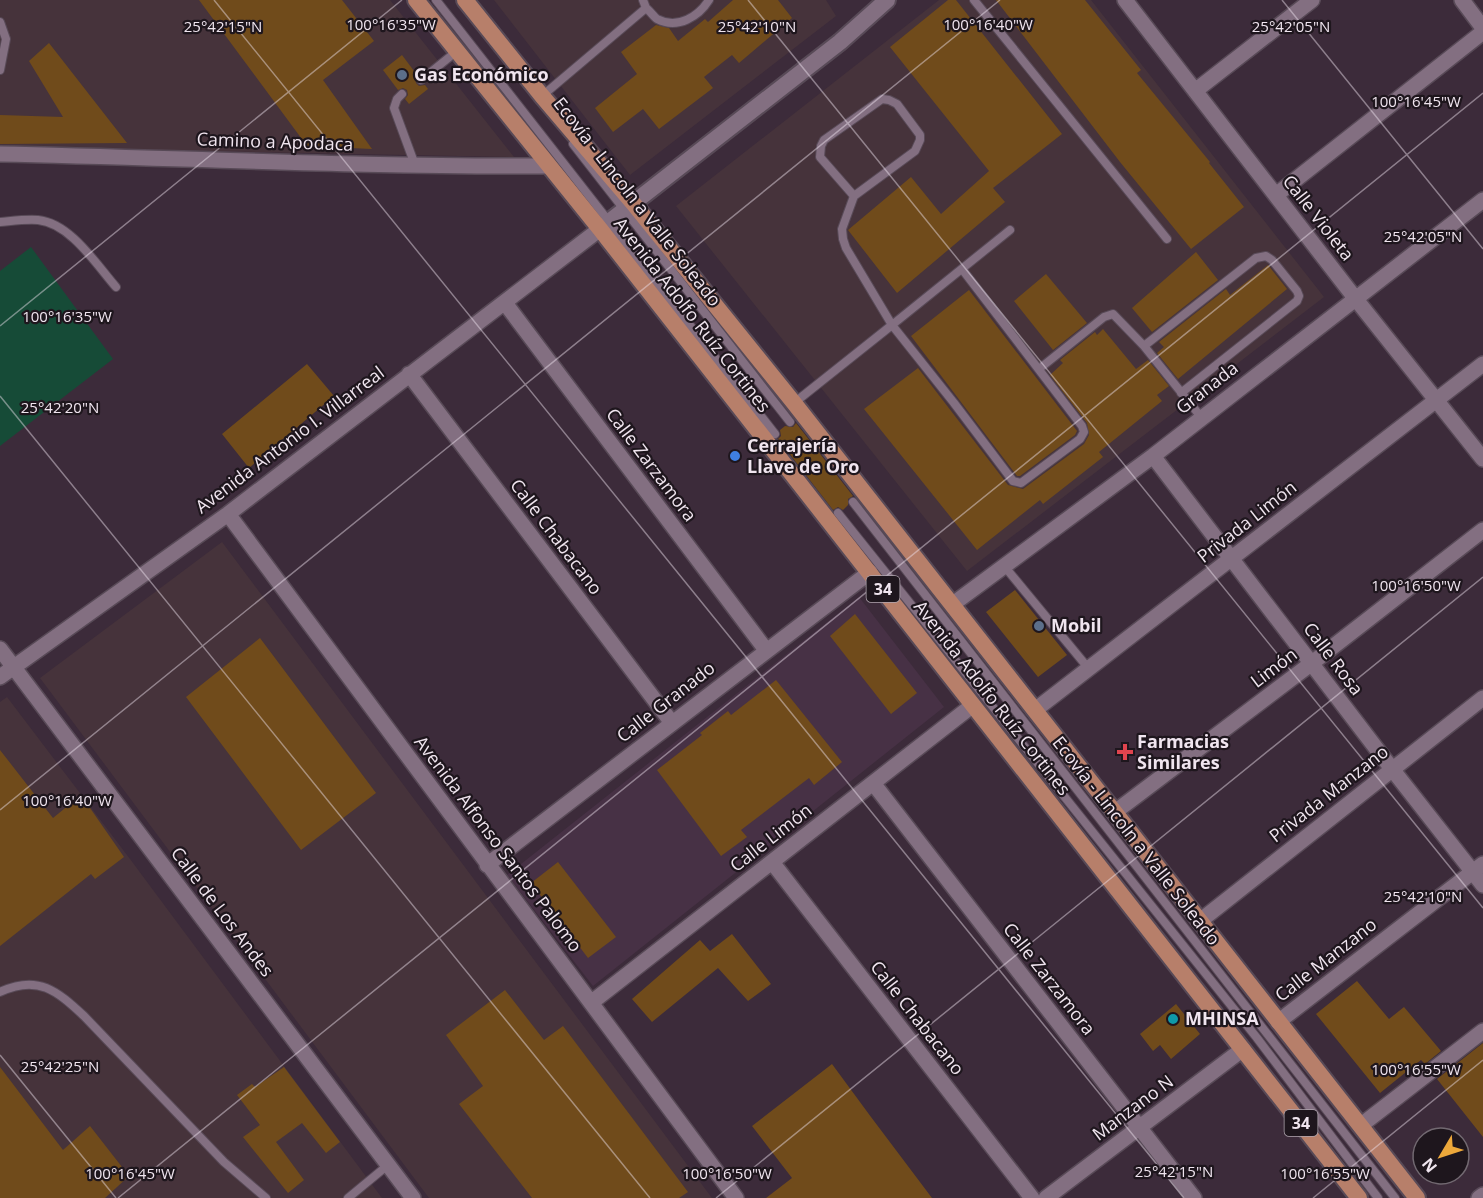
<svg xmlns="http://www.w3.org/2000/svg" width="1483" height="1198" font-family="'Open Sans',sans-serif">
  <style>
    .industrial { fill: #46333b }
    .built { fill: #473145 }
    .green { fill: #164b37 }
    .building { fill: #704b1b }
    .lines { fill: none; stroke-linecap: round; stroke-linejoin: round }
    .service-casing { stroke: #584a57; stroke-width: 10 }
    .minor-casing { stroke: #584a57; stroke-width: 18 }
    .tertiary-casing { stroke: #584a57; stroke-width: 20 }
    .primary-casing { stroke: #584a57; stroke-width: 20 }
    .service { stroke: #836f81; stroke-width: 8 }
    .minor { stroke: #836f81; stroke-width: 15 }
    .tertiary { stroke: #836f81; stroke-width: 16 }
    .primary { stroke: #b77f6a; stroke-width: 16 }
    .ticks { fill: none; stroke: #f0e5ef; stroke-width: 1.5; stroke-opacity: 0.45 }
    .service-dot { fill: #5c6f8a; stroke: #1e161d; stroke-width: 2 }
    .shop-dot { fill: #3f7fe0; stroke: #1e161d; stroke-width: 2 }
    .health-dot { fill: #e0444e; stroke: #1e161d; stroke-width: 2 }
    .culture-dot { fill: #0f9aa8; stroke: #1e161d; stroke-width: 2 }
    .labels { text-anchor: middle; stroke-width: 4.5; stroke-linejoin: round; paint-order: stroke }
    .shield { fill: #1e161d; stroke: #b1a7b0; stroke-width: 1.5 }
    .shield-label { font-size: 16px; font-weight: bold; fill: #f0e5ef }
    .poi-label { font-size: 18px; font-weight: bold; fill: #f0e5ef; stroke: #1e161d; text-anchor: start }
    .street-label { font-size: 18px; fill: #f0e5ef; stroke: #1e161d }
    .ticks-label { font-size: 15px; text-anchor: middle; fill: #f0e5ef; stroke: #1e161d; stroke-width: 4.5; stroke-linejoin: round; paint-order: stroke }
  </style>
  <rect width="100%" height="100%" fill="#3c2b3a"/>
  <path class="industrial" d="M0 0H390L514 157 0 147Z
    M494 0H826L836 16 630 175Z
    M939 0H1091L1324 297 967 571 676 206Z
    M222 542 712 1198H429L40 678Z
    M7 697 130 859 382 1198H0V702Z"/>
  <path class="built" d="M859 597 944 707 593 986 507 875Z"/>
  <path class="green" d="M31 247 113 359 0 446V271Z"/>
  <path class="building" d="M199 0H342L374 41 323 80 372 149 307 146Z
    M733 0H778L792 18 739 63 732 55 704 77 713 88 659 129 643 109 613 132 595 108 637 74 621 52 656 25 669 28 678 41 705 19 708 22Z
    M948 0H956L1062 134 993 188 1005 202 897 293 848 230 911 177 941 214 989 171 890 47Z
    M996 0H1085L1141 70 1137 73 1210 162 1209 163 1244 207 1191 249 1120 162Z
    M49 43 127 143 0 144V115L63 117 29 61Z
    M402 55 417 75 415 78 416 83 419 86 425 85 428 89 409 104 405 99 408 95 407 90 403 88 398 90 383 70Z
    M1196 252 1218 280 1152 332 1132 308Z
    M1268 265 1287 289 1178 379 1157 353 1164 347 1159 342 1226 289 1230 295Z
    M1046 274 1087 323 1053 350 1014 301Z
    M969 290 1077 431 1075 435 1020 476H1017L911 336Z
    M1103 329 1136 369 1148 360 1169 386 1157 395 1162 401 1099 452 1103 457 1043 504 1040 500 977 550 864 409 918 368 1008 485 1023 489 1084 444 1089 435 1087 423 1050 375 1063 363 1060 360 1095 332 1097 335Z
    M307 364 334 396 249 468 222 434Z
    M796 423 853 496 848 499V505L843 510 838 507 833 510 778 439 781 436 780 430 785 426 793 427Z
    M1015 590 1067 655 1038 677 986 612Z
    M855 614 917 693 891 714 830 636Z
    M260 638 376 793 301 850 186 697Z
    M776 680 842 762 814 785 809 778 741 830 747 837 721 856 657 770 702 735 700 733 728 711 731 715Z
    M0 750 53 818 81 795 124 857 95 879 91 874 0 946Z
    M558 862 616 937 588 958 531 883Z
    M732 934 771 984 748 1001 718 968 652 1022 632 999 700 940 710 951Z
    M1357 981 1389 1019 1404 1007 1441 1051 1425 1064 1421 1060 1380 1093 1316 1014Z
    M505 990 544 1040 563 1026 688 1192 679 1198H532L459 1104 483 1086 446 1035Z
    M1176 1004 1200 1034 1171 1059 1160 1045 1153 1051 1140 1034Z
    M1483 1043V1137L1437 1079Z
    M832 1064 871 1117 932 1198H766L792 1178 752 1126Z
    M0 1067 63 1150 90 1126 129 1176 105 1198H0Z
    M284 1067 340 1142 326 1153 302 1123 276 1142 304 1180 288 1193 243 1137 260 1125 237 1095 252 1084 255 1087Z"/>
  <g class="lines">
    <g class="service-casing">
      <path id="service" d="M436 0 775 434
        M643 0 646 8
        M974 0 1167 239
        M0 22 6 39 0 70
        M421 80 457 51
        M402 94 397 99 394 108 415 165
        M542 96 646 8C650 11 654 17 657 19 678 30 699 16 709 0
        M573 144 790 422
        M0 222C12 221 26 219 38 220 70 223 96 264 116 287
        M962 269 1082 426 1084 432 1080 439 1021 483 1013 481 954 403 892 325 1010 230
        M1144 346 1256 258 1266 256 1272 260 1297 291 1299 296 1297 301 1181 393
        M1039 369 1104 317 1113 314 1144 346 1201 417
        M794 403 892 325 846 248 843 239 842 229 854 196 915 151 920 140V135L897 104 889 100 882 99 824 140 821 146 820 157 854 196
        M853 502 1395 1198
        M838 513 1257 1038 1378 1198
        M1005 567 1089 669
        M0 992C38 974 57 991 84 1016L224 1162 266 1198
        M348 1198 388 1165"/>
    </g>
    <g class="minor-casing">
      <path id="minor" d="M1125 0 1355 298 1483 459
        M1462 0 1483 28
        M1195 91 1312 0
        M0 154C183 158 366 167 549 166
        M1276 195 1483 32
        M505 303 766 650
        M409 374 672 723
        M1153 456 1392 769 1483 885
        M228 514 736 1198
        M953 604 1153 456 1483 200
        M0 649 413 1198
        M0 677 228 514 600 229
        M1035 710 1483 364
        M873 783 1194 1198
        M1115 812 1312 663 1483 530
        M772 862 1032 1198
        M487 865 870 572
        M1200 921 1483 698
        M592 1002 973 705
        M1278 1022 1483 864
        M1360 1126 1483 1031
        M1046 1198 1243 1049
        M1479 1198 1483 1195"/>
    </g>
    <g class="tertiary-casing">
      <path id="tertiary" d="M600 229 840 42 887 0"/>
    </g>
    <g class="primary-casing">
      <path id="primary" d="M416 0 600 229 1359 1198
        M465 0 542 96 633 203 794 403 1417 1198"/>
    </g>
    <use href="#service" class="service"/>
    <use href="#minor" class="minor"/>
    <use href="#tertiary" class="tertiary"/>
    <use href="#primary" class="primary"/>
  </g>
  <path class="ticks" d="M214 0 1184 1198M748 0 1483 908M1282 0 1483 249M0 326 402 0M0 396 650 1198M0 810 1000 0M0 1055 116 1198M118 1198 1483 93M716 1198 1483 577M1313 1198 1483 1060"/>
  <g class="service-dot">
    <circle cx="402" cy="75" r="6"/>
    <circle cx="1039" cy="626" r="6"/>
  </g>
  <circle class="shop-dot" cx="735" cy="456" r="6"/>
  <path class="health-dot" d="M1122 743h6v6h6v6h-6v6h-6v-6h-6v-6h6z"/>
  <circle class="culture-dot" cx="1173" cy="1019" r="6"/>
  <g class="labels">
    <g class="shield">
      <rect x="866.5" y="576" width="33" height="26" rx="4.5"/>
      <rect x="1284.5" y="1110" width="33" height="26" rx="4.5"/>
    </g>
    <g class="shield-label">
      <text x="883" y="595">34</text>
      <text x="1301" y="1129">34</text>
    </g>
    <g class="poi-label">
      <text x="414" y="81">Gas Económico</text>
      <text x="747" y="452">Cerrajería<tspan x="747" dy="21">Llave de Oro</tspan></text>
      <text x="1051" y="632">Mobil</text>
      <text x="1137" y="748">Farmacias<tspan x="1137" dy="21">Similares</tspan></text>
      <text x="1185" y="1025">MHINSA</text>
    </g>
    <g class="street-label">
      <text transform="translate(275 142) rotate(2)" y="6">Camino a Apodaca</text>
      <text transform="translate(637 202) rotate(52)" y="6">Ecovía - Lincoln a Valle Soleado</text>
      <text transform="translate(1318 218) rotate(52)" y="6">Calle Violeta</text>
      <text transform="translate(692 315) rotate(52)" y="6">Avenida Adolfo Ruíz Cortines</text>
      <text transform="translate(1207 388) rotate(-38)" y="6">Granada</text>
      <text transform="translate(290 440) rotate(-37)" y="6">Avenida Antonio I. Villarreal</text>
      <text transform="translate(651 465) rotate(53)" y="6">Calle Zarzamora</text>
      <text transform="translate(1247 522) rotate(-38)" y="6">Privada Limón</text>
      <text transform="translate(556 537) rotate(53)" y="6">Calle Chabacano</text>
      <text transform="translate(1333 659) rotate(53)" y="6">Calle Rosa</text>
      <text transform="translate(1274 668) rotate(-37)" y="6">Limón</text>
      <text transform="translate(992 698) rotate(52)" y="6">Avenida Adolfo Ruíz Cortines</text>
      <text transform="translate(666 702) rotate(-38)" y="6">Calle Granado</text>
      <text transform="translate(1329 794) rotate(-38)" y="6">Privada Manzano</text>
      <text transform="translate(771 838) rotate(-38)" y="6">Calle Limón</text>
      <text transform="translate(1136 841) rotate(52)" y="6">Ecovía - Lincoln a Valle Soleado</text>
      <text transform="translate(498 844) rotate(53)" y="6">Avenida Alfonso Santos Palomo</text>
      <text transform="translate(222 912) rotate(53)" y="6">Calle de Los Andes</text>
      <text transform="translate(1326 960) rotate(-38)" y="6">Calle Manzano</text>
      <text transform="translate(1049 979) rotate(52)" y="6">Calle Zarzamora</text>
      <text transform="translate(917 1018) rotate(52)" y="6">Calle Chabacano</text>
      <text transform="translate(1133 1108) rotate(-37)" y="6">Manzano N</text>
    </g>
  </g>
  <g class="ticks-label">
    <text x="391" y="30">100°16'35"W</text>
    <text x="988" y="30">100°16'40"W</text>
    <text x="1291" y="32">25°42'05"N</text>
    <text x="223" y="32">25°42'15"N</text>
    <text x="757" y="32">25°42'10"N</text>
    <text x="1416" y="107">100°16'45"W</text>
    <text x="1423" y="242">25°42'05"N</text>
    <text x="67" y="322">100°16'35"W</text>
    <text x="60" y="413">25°42'20"N</text>
    <text x="1416" y="591">100°16'50"W</text>
    <text x="67" y="806">100°16'40"W</text>
    <text x="1423" y="902">25°42'10"N</text>
    <text x="60" y="1072">25°42'25"N</text>
    <text x="1416" y="1075">100°16'55"W</text>
    <text x="1174" y="1177">25°42'15"N</text>
    <text x="130" y="1179">100°16'45"W</text>
    <text x="727" y="1179">100°16'50"W</text>
    <text x="1325" y="1179">100°16'55"W</text>
  </g>
  <g transform="translate(1441 1156) rotate(231)"><circle r="28" fill="#1e161d" stroke="#726971" stroke-width="1.5"/>
  <path d="M0-4.5L10 22L0 15L-10 22Z" fill="#eda83b"/>
  <text y="-9" font-size="16" font-weight="bold" text-anchor="middle" fill="#f0e5ef">N</text>
  </g>
</svg>
